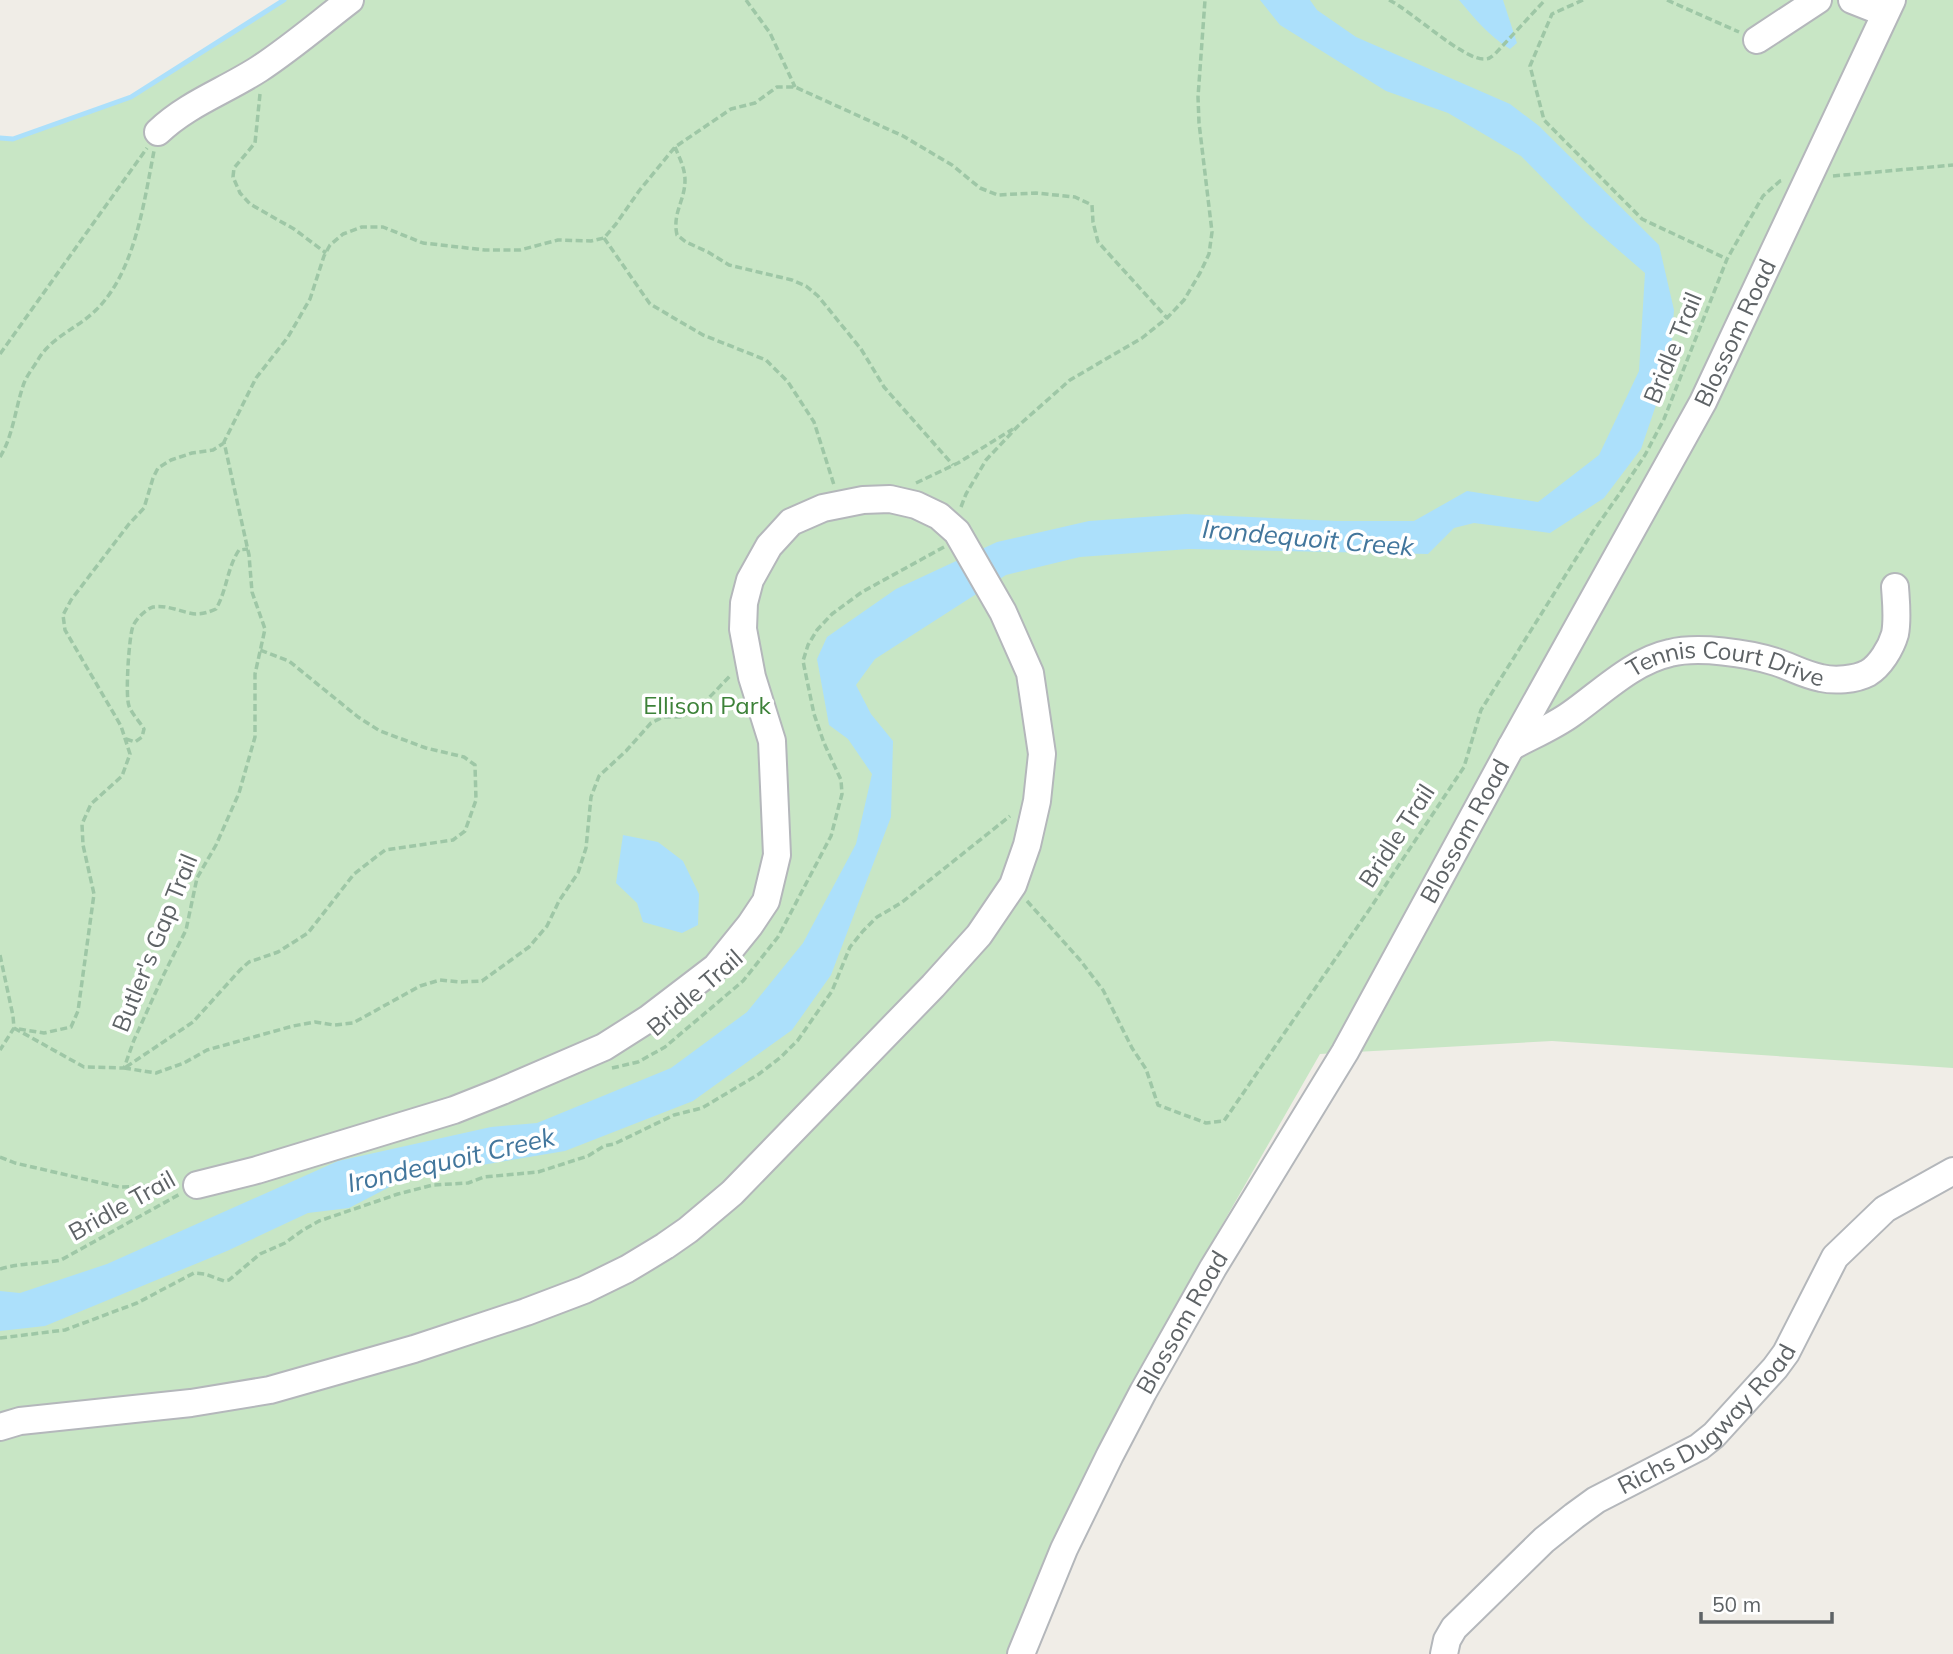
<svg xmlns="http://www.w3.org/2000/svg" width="1953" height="1654" font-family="Mulish,sans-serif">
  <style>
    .green { fill: #c8e6c5 }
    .water { fill: #ace0fb }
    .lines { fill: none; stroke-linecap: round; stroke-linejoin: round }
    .stream { stroke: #ace0fb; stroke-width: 5 }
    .minor-casing { stroke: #b4b7bb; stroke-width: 30 }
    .path { stroke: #9ec7a6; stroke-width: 3.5; stroke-dasharray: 7 3.5; stroke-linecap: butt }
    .minor { stroke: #fff; stroke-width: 26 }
    .labels { text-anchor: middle; stroke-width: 7; stroke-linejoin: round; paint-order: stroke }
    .street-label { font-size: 24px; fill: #5e6366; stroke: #fff }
    .park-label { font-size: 24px; fill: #3d8239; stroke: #fff }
    .water-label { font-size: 26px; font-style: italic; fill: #42769c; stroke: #fff }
  </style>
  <rect width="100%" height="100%" fill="#f0ede7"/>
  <path class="green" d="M284 0H1953V1068L1552 1041 1320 1054 1144 1361 1090 1466 1008 1654H0V138L13 139 131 97Z"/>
  <path class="water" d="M1260 0H1310L1317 10 1356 37 1510 104 1539 126 1659 245 1674 310 1670 364 1641 449 1604 498 1550 533 1474 523 1454 528 1428 554 1189 549 1080 557 1006 575 875 659 856 685 871 714 893 741 891 817 831 975 792 1030 693 1101 565 1151 440 1172H423L405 1179 349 1208 308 1213 227 1251 45 1326 0 1331V1291L20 1293 107 1264 338 1161 491 1127 537 1123 671 1068 747 1012 803 943 856 844 872 774 848 739 829 725 817 659 827 637 896 589 997 542 1089 521 1186 514 1337 521H1414L1467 491 1538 502 1599 455 1639 371 1645 273 1586 222 1521 156 1448 113 1386 91 1280 25Z
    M1459 0H1503L1517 43 1510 49C1489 36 1475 19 1459 0Z
    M623 835 658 842 683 861 699 894 698 925 682 933 643 922 637 903 616 883Z"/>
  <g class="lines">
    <path class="stream" d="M0 138 13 139 131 97 284 0"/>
    <g class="minor-casing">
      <g id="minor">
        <path d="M1852 0 1885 13"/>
        <path d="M1757 40 1818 0"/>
        <path d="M158 132C187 104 225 91 259 69 291 48 320 23 350 0"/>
        <path id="s1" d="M1511 747C1531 736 1553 727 1571 714 1602 692 1633 661 1670 653 1698 646 1748 653 1776 662 1791 667 1805 675 1821 678 1834 681 1855 680 1868 673 1880 666 1891 648 1895 634 1898 619 1896 602 1895 587"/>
        <path d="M0 1427 20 1421 191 1403 270 1390 414 1349 526 1312 584 1290 627 1269 665 1246 688 1230 732 1193 933 986 979 935 1013 885 1027 845 1037 801 1042 754 1030 673 1003 612 957 532 939 516 916 505 890 499 863 500 823 508 791 522 769 546 750 580 744 603 743 629 752 677 772 741 777 855 766 901 750 925 716 967 648 1019 604 1047 502 1091 454 1110 257 1170 197 1185"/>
        <path id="s2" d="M1021 1654 1064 1549 1110 1455 1143 1392 1213 1268 1345 1052 1511 747 1703 402 1892 0"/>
        <path id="s3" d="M1444 1654 1447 1640 1454 1628 1544 1540 1574 1516 1596 1500 1699 1447 1714 1435 1775 1368 1786 1353 1835 1257 1885 1209 1953 1171"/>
      </g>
    </g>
    <path class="path" d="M746 0 770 33 795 87
      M1389 0C1412 11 1464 61 1485 59 1490 59 1491 57 1495 54L1545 0
      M1583 0 1552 14 1530 66 1544 120 1642 219 1727 259
      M1667 0 1739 32
      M260 94 255 143 234 168 233 177 240 193 250 204 294 229 326 253
      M675 147C679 157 685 168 685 180 685 201 672 213 677 235L686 242 708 252 729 265 792 280 806 286 818 296 861 349 884 387 953 465
      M1833 176 1953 165
      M604 238 650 304 703 335 766 360 788 382 814 422 834 485
      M0 354 147 148
      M0 457C13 436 15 410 23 386 26 376 34 367 39 358 53 336 78 328 96 310 135 272 144 202 154 151
      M916 483 958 463 1013 429
      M961 507 966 494 986 460 1018 426 1070 380 1142 338 1167 318 1184 300 1200 273 1209 254 1212 232 1199 123 1198 97 1205 0
      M126 739 135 742 142 737 144 729C140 722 132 714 129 706 125 696 129 636 133 626 136 619 146 609 153 607 166 604 183 613 196 614 203 614 209 612 216 609 227 590 227 568 239 550L248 549
      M1027 901 1080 960 1103 990 1132 1048 1146 1069 1158 1105 1206 1123 1224 1121 1371 907 1464 767 1481 710 1592 533 1620 493 1645 455 1664 419 1727 259 1763 196 1780 181 1784 180
      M0 955 13 1016 14 1028 0 1050
      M14 1028 84 1067 124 1068 134 1040 163 976 186 930 197 878 216 845 239 793 255 737V674L265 629 252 592 249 555 224 442 256 378 288 337 310 299 324 256 330 245 343 234 362 227H383L423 243 485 250H520L558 240 591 241 604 238 616 224 639 191 675 147 731 109 755 103 777 87H795L903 136 952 165 980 188 998 195 1036 193 1075 197 1092 205 1093 222 1098 242 1167 318
      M19 1029 44 1033 71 1027 78 1011 94 894 83 845 82 824 91 804 122 776 130 754 121 726 65 630 63 615 71 600 129 524 144 508 153 478 158 468 171 460 192 453 213 450 224 443
      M126 1067 193 1022 240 970 249 962 278 952 308 933 354 874 385 850 453 840 465 831 476 800 475 765 464 757 426 748 380 731 358 717 289 661 260 650
      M124 1068 156 1073 184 1063 207 1050 293 1026 315 1022 334 1025 353 1023 420 986 440 980 459 982 482 981 529 947 547 926 559 901 578 873 586 848 591 797 599 776 626 751 651 723 663 717H680L699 708 730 676
      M612 1068 638 1062 665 1047 743 981 778 937 831 836 842 794 841 780 824 743 814 714 803 661 808 645 817 630 832 614 862 592 944 547
      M0 1157 15 1163 119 1187 177 1185
      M0 1269C20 1263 40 1264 61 1260L180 1194
      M0 1338 65 1330 137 1303 194 1273 205 1274 224 1281 229 1280 260 1254 285 1243 303 1230 319 1221 398 1194 433 1185 468 1183 484 1177 538 1172 588 1156 604 1146 614 1144 674 1115 702 1108 759 1074 781 1057 798 1040 832 991 850 947 863 931 877 917 901 903 1010 816"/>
    <use href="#minor" class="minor"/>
  </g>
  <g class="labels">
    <g class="street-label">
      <text dy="8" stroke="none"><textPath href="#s2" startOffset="1503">Blossom Road</textPath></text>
      <text transform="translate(1673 348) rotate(-68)" y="8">Bridle Trail</text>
      <text dy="8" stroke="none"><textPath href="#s1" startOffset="242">Tennis Court Drive</textPath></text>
      <text dy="8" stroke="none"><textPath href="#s2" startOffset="936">Blossom Road</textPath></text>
      <text transform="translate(1397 836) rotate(-57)" y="8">Bridle Trail</text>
      <text transform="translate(155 943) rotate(-68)" y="8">Butler's Gap Trail</text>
      <text transform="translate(695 993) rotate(-41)" y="8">Bridle Trail</text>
      <text transform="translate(122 1206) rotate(-29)" y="8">Bridle Trail</text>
      <text dy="8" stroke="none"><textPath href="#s2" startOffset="369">Blossom Road</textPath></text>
      <text dy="8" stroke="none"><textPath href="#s3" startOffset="359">Richs Dugway Road</textPath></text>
    </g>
    <g class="park-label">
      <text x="707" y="714">Ellison Park</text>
    </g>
    <g class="water-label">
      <text transform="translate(1308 538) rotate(5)" y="9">Irondequoit Creek</text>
      <text transform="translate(451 1160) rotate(-13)" y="9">Irondequoit Creek</text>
    </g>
  </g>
  <path d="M1701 1612v10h131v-10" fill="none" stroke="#5e6366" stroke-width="3.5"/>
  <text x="1712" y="1612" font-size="21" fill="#5e6366" stroke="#ffffff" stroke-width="5" paint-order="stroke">50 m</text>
</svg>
